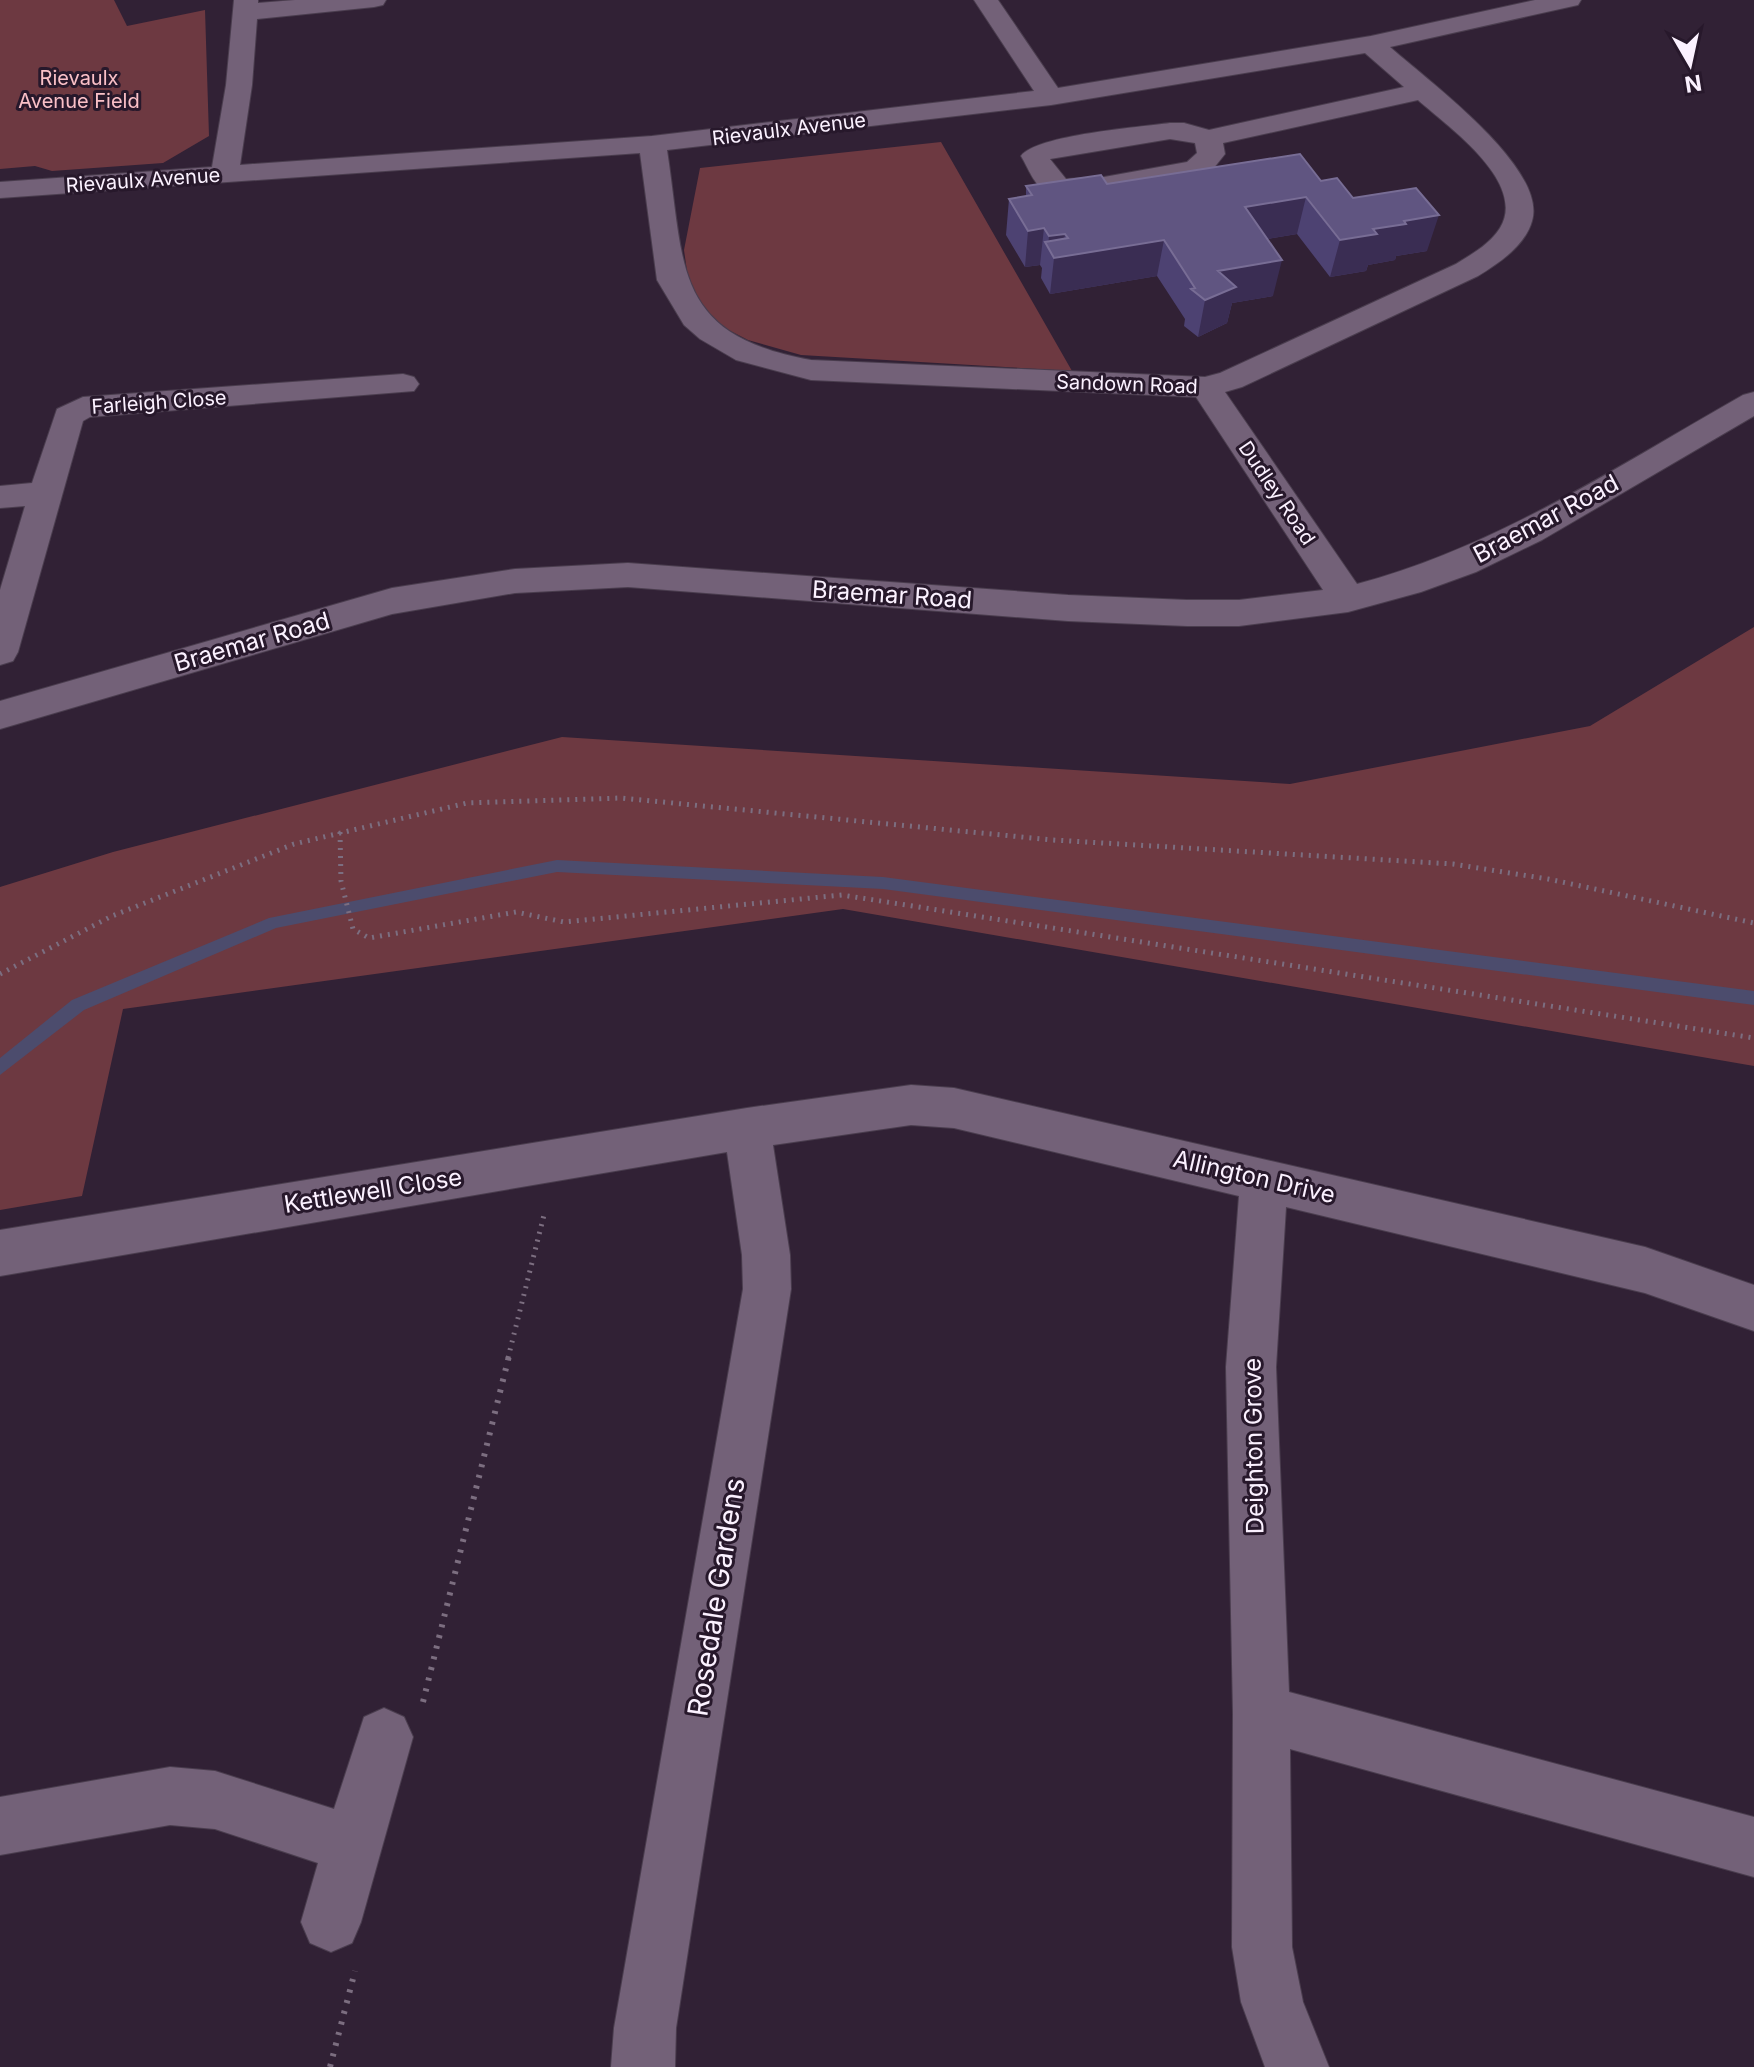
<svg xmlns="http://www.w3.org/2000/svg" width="1754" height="2067" font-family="Inter,sans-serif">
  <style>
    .green { fill: #6d3941 }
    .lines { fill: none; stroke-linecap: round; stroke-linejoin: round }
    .stream { fill: #4c4c6d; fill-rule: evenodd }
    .minor-casing { stroke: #4a3d4e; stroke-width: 2 }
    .path-far1 { stroke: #7c6e80; stroke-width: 5; stroke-dasharray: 2 6; stroke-linecap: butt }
    .path { stroke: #7c6e80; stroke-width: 6; stroke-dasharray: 3 8; stroke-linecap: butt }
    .minor { fill: #736178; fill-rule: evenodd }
    .wall { fill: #4d4272 }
    .shaded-wall { fill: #3a2d53 }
    .building { fill: #605581; stroke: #786d95; stroke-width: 2 }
    .labels { text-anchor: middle; stroke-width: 6; stroke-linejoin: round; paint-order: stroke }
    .far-park-label { font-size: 20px; fill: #fac0c7; stroke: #27182b }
    .far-street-label { font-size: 20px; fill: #fbf1ff; stroke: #27182b }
    .street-label { font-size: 24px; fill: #fbf1ff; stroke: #27182b }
    .near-street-label { font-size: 28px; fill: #fbf1ff; stroke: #27182b }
  </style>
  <rect width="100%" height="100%" fill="#312135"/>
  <path class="green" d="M0 0H114L127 26 205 10 209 136 163 163 52 171 35 166 0 169Z
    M941 142 1072 371 801 355 748 340 717 324 698 303 689 285 684 250 700 168Z
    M1754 627V1066L843 909 123 1009 82 1196 0 1210V887L113 852 562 737 1290 784 1590 726Z"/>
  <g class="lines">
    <path class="stream" d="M557 860 883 877 1754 991V1005L883 889 557 872 276 928 84 1010 0 1075V1058L72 1000 269 918Z"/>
    <g class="minor-casing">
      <path id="minor" d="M234 0H258V3L295 0H386L383 5 374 7 257 19 252 85 240 165 652 136 1034 91 974 0H998L1058 88 1371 36 1535 0H1581L1578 5 1569 7 1390 47C1427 80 1548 168 1532 221 1525 246 1499 263 1478 276L1242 387 1225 392 1357 584C1497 547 1618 466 1743 395L1754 392V416L1542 540 1476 572 1421 592 1348 612 1239 626H1187L1068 621 628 587 515 593 392 614 0 729V701L392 588 515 569 628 563 1068 595 1187 600H1239L1323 590 1196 397 811 380 736 360 700 339 684 325 657 280 640 153 0 198V182L212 167 226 85ZM1365 53 1404 87 1209 130 1184 123H1170C1140 127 1036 135 1021 156 1028 167 1034 186 1047 192 1078 207 1174 183 1209 174L1225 154 1223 143 1418 100C1447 126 1528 182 1500 228 1490 244 1472 254 1456 264L1220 373 1205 377 811 360C672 335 685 267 667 150L1051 105ZM1170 139 1195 143 1197 153 1187 162 1104 177 1066 179 1050 159Z
        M403 374 414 377 419 384 414 391 90 417 83 421 18 652 13 661 0 665V590L25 506 0 508V486L32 483 57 409 83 397Z
        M911 1085 954 1088 1645 1247 1754 1285V1331L1645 1293 1286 1207 1276 1367 1289 1692 1754 1817V1877L1290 1749 1292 1947 1303 2002 1329 2067H1265L1241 2002 1232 1947 1233 1713 1226 1367 1239 1196 954 1128 911 1125 773 1145 790 1255 791 1289 676 2028 675 2067H611L614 2028 743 1289 742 1255 727 1152 0 1276V1230L747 1108Z
        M384 1708 404 1717 413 1737 361 1922 352 1943 331 1952 310 1943 301 1922 318 1863 215 1829 170 1825 0 1855V1797L170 1767 215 1771 334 1809 364 1717Z"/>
    </g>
    <path class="path-far1" d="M340 832 341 881 353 929 369 938 516 912 564 922 842 895 1754 1038
      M0 974 112 916 294 844 467 803 621 798 1053 840 1453 864 1548 879 1754 923
      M508 1358 545 1211"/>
    <path class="path" d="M423 1702 509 1356
      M330 2067 355 1971"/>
    <use href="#minor" class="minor"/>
  </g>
  <path class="wall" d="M1321 181 1353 198 1427 251 1396 256 1395 260 1368 265 1366 271 1330 277 1297 234 1267 239 1273 296 1232 303 1227 323 1198 337 1184 326 1185 319 1157 276 1050 294 1041 278 1042 268 1040 265 1025 267 1006 235 1009 199 1026 196V186L1107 184Z"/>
  <path class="shaded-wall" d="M1306 197 1297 234 1237 244 1245 207Z
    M1439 215 1427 251 1396 256 1395 260 1368 265 1366 271 1330 277 1340 240 1373 229 1404 221Z
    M1044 228 1040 265 1025 267 1028 231Z
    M1065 234 1062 257 1164 240 1157 276 1050 294 1054 258 1048 247 1049 236Z
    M1282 260 1273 296 1232 303 1227 323 1198 337 1205 300 1218 271Z"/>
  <path class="building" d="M1300 154 1321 181 1337 178 1353 198 1416 188 1439 215 1404 221 1406 224 1373 229 1377 234 1340 240 1306 197 1245 207 1282 260 1218 271 1236 287 1205 300 1191 289 1195 288 1164 240 1054 258 1045 242 1068 238 1065 234 1049 236 1044 228 1028 231 1009 199 1032 195 1026 186 1101 175 1107 184Z"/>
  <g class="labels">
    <g class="far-park-label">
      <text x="79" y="85">Rievaulx<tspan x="79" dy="23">Avenue Field</tspan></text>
    </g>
    <g class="far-street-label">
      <text transform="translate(789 129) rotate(-7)" y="7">Rievaulx Avenue</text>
      <text transform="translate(143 180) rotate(-4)" y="7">Rievaulx Avenue</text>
      <text transform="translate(1127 384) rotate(2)" y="7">Sandown Road</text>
      <text transform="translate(159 402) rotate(-4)" y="7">Farleigh Close</text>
      <text transform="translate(1277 493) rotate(56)" y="7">Dudley Road</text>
    </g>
    <g class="street-label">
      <text transform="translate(1546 519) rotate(-28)" y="8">Braemar Road</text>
      <text transform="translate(892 595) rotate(4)" y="8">Braemar Road</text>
      <text transform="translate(252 642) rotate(-16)" y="8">Braemar Road</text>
      <text transform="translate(1254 1177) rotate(13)" y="8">Allington Drive</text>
      <text transform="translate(373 1191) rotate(-9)" y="8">Kettlewell Close</text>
      <text transform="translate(1254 1446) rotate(-91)" y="8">Deighton Grove</text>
    </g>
    <g class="near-street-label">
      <text transform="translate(716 1597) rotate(-81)" y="10">Rosedale Gardens</text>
    </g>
  </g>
  <g transform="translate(1690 64) rotate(171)" stroke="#27182b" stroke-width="6" paint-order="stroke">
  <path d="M0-6L14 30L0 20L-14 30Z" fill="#fbf1ff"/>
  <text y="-12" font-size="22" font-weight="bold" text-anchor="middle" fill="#fbf1ff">N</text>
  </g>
</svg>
